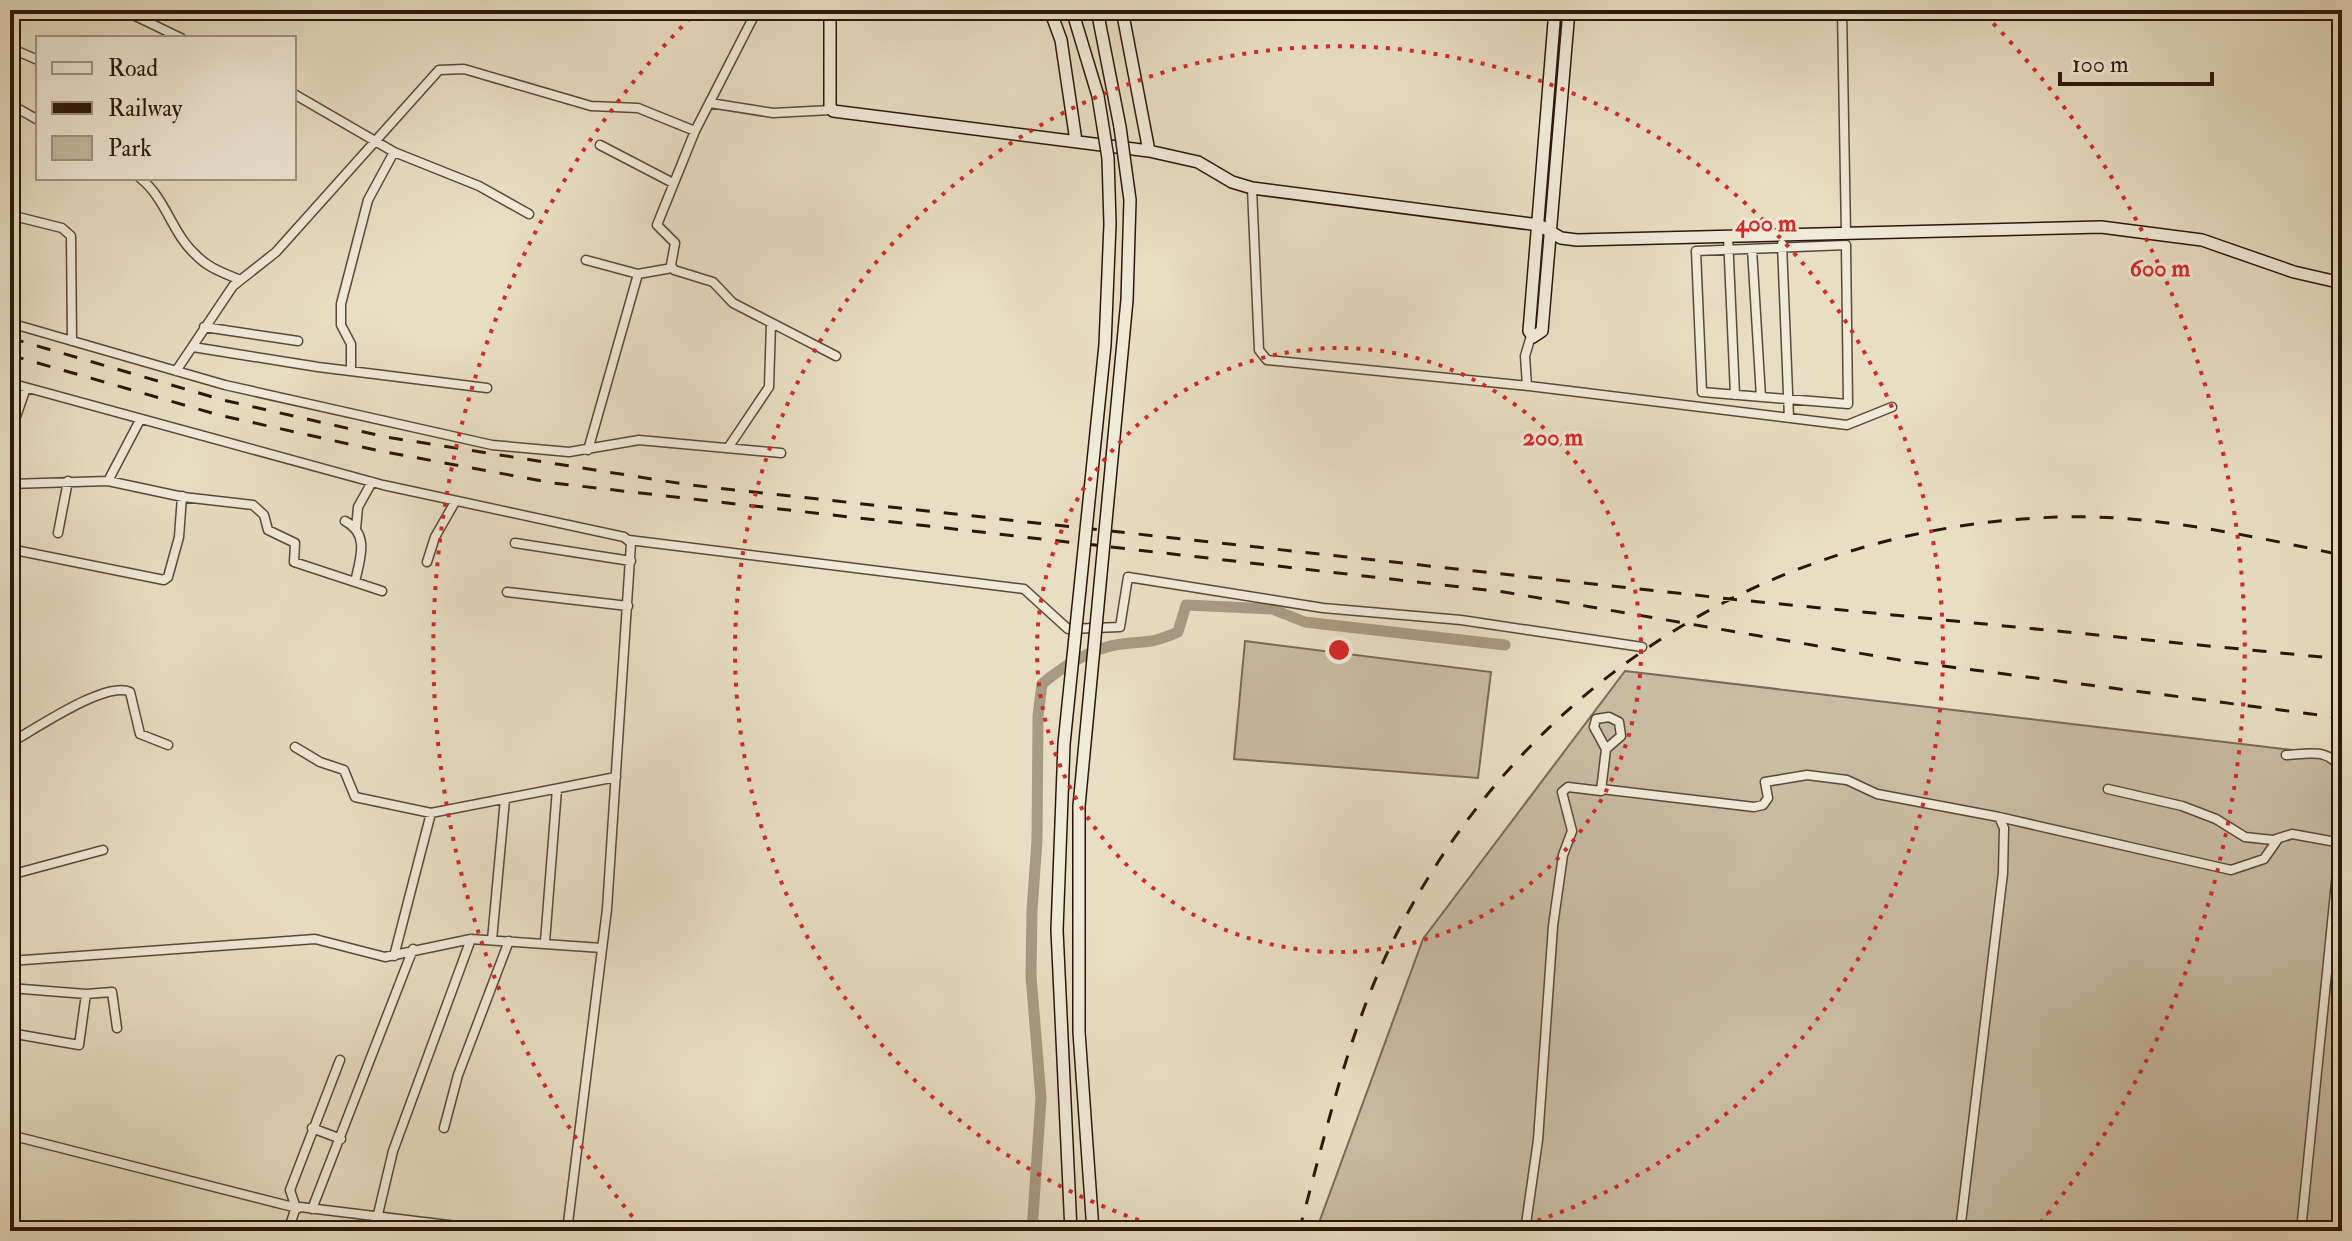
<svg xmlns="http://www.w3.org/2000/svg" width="2352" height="1241" font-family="'IM FELL Double Pica',serif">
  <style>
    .green { fill: #c8bca3; stroke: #796a56; stroke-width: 2 }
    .water { fill: #a79a83; stroke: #756652; stroke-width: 2 }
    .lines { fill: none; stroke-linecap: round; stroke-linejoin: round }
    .canal { stroke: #a79a83; stroke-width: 11 }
    .street-casing { stroke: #5a4937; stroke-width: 11 }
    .secondary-casing { stroke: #2a1708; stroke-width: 14 }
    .street { stroke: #f0ead8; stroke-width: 8 }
    .secondary { stroke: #f0ead8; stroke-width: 11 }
    .rail { stroke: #2a1708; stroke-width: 3; stroke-dasharray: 14 14; stroke-linecap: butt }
    .secondary-bridge-casing { stroke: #2a1708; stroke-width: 14; stroke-linecap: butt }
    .secondary-bridge { stroke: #f0ead8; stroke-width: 11 }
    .ring { fill: none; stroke: #d62828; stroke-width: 4; stroke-dasharray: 4 8 }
    .centre { fill: #d62828; stroke: #f0ead8; stroke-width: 4 }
    .ring-label { font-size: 24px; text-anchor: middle; font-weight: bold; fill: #d62828; stroke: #f0ead8; stroke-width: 6; stroke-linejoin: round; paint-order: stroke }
  </style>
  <rect width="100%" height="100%" fill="#e8dec3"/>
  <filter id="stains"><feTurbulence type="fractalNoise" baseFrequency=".0025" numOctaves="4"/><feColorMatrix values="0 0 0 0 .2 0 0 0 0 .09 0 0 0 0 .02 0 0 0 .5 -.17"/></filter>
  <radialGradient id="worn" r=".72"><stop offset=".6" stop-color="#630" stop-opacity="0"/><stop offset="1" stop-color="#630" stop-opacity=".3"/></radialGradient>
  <path class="green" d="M1245 641 1491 672 1478 778 1234 759Z
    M1625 671 2342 756V1156L2334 1231H1316L1423 939Z"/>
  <path class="water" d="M2342 1144V1231H2334Z"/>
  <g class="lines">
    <path class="canal" d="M1032 1231 1041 1098 1031 976 1032 910 1037 841 1038 716 1042 684C1063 666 1094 647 1122 644 1148 641 1153 643 1178 632L1186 605 1272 609 1305 622 1505 645"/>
    <g class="street-casing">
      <path id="street" d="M757 10 695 131 657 225 675 243 671 265 674 270 713 282 733 303 836 356
        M1842 10 1846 234
        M129 13 181 38
        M10 48 38 60
        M294 94 394 152 479 186 529 214
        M710 103 773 113 831 110
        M10 104 38 120
        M600 145 673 183
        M140 178C166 198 172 234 196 255 208 268 224 273 240 280
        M1252 188 1259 350 1267 360 1529 386 1847 425 1892 407
        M10 215 62 228 71 236 72 341
        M1728 236 1735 395
        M1782 244 1789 418
        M1846 245 1848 404 1702 392 1696 251Z
        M1752 249 1761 397
        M586 260 638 274 672 268
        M10 323 225 385 492 445 569 452 639 440 781 453
        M204 327 298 341
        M193 347 318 367 487 388
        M176 371 233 286 276 252 439 70 464 69 591 106 638 108 695 131
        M351 371V344L341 325V304L368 200 394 152
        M10 383 383 485 624 537 631 543 607 909 567 1231
        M1527 386 1525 356 1531 336
        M10 434 26 388
        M728 448 769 387 771 323
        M588 450 638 274
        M108 481 140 420
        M10 484 108 481 183 497 253 505 264 515 268 530 295 543 294 562 382 591
        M345 521C370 534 360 559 355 582
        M356 529 358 507 372 482
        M58 533 68 481
        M629 540 1024 589 1068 629 1120 627 1128 577 1323 608 1461 620 1642 647
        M515 543 631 561
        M10 549 164 580 168 577 179 537 182 496
        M427 562 435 537 455 502
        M507 592 628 606
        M10 743C34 730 106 680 130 692L140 734 168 745
        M295 747 320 762 344 770 355 797 431 813 616 777
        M2286 755C2309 754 2332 747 2342 773
        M1601 789 1754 807 1763 805 1768 798 1765 782 1807 775 1847 780 1877 794 1999 817 2004 828 2003 873 1960 1231
        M2108 789 2182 806 2216 819 2245 837 2273 840 2292 834 2336 842 2339 848
        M1999 817 2231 870 2264 859 2278 839
        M10 875 103 850
        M492 940 505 799
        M545 942 557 789
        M394 956 431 813
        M10 961 315 939 385 957 471 939 602 948
        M10 988 86 994 112 992 117 1028
        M10 1033 79 1045 86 994
        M312 1128 341 1139
        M444 1128 458 1075 509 941
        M10 1135 297 1208
        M296 1208 290 1190 340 1060
        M312 1209 413 949
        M288 1231 295 1210 300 1207 498 1231
        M374 1231 393 1151 471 939
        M1525 1231 1538 1140 1553 926 1563 855 1572 831 1562 792 1568 787 1601 791 1606 749 1594 727 1596 719 1609 717 1619 722 1621 736 1606 749
        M2301 1231 2342 823"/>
    </g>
    <g class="secondary-casing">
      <path id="secondary" d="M830 10V106L833 111 1149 151 1198 162 1232 182 1252 188 1539 225 1561 238 1577 240 2101 227 2202 240 2294 272 2342 283
        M1050 10 1061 40 1076 141
        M1097 10 1120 127
        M1122 10 1149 151
        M1555 10 1529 331 1533 337 1542 331 1569 10"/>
    </g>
    <use href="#street" class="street"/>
    <use href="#secondary" class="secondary"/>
    <path class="rail" d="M10 338 223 400 386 437 690 485 1740 600 2342 659
      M10 355 219 415 380 451 553 483 1504 592 1905 661 2342 718
      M1299 1231C1326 1133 1348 1031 1394 939 1523 682 1772 526 2059 517 2153 514 2250 536 2342 555"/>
    <g class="secondary-bridge-casing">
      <path id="secondary-bridge" d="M1071 1231 1057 930 1064 744 1105 345 1110 224 1108 158 1098 96 1072 10
        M1093 1231 1079 1032V806L1127 300 1130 200 1120 127"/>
    </g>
    <use href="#secondary-bridge" class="secondary-bridge"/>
  </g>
  <g class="ring">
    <circle cx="1339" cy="650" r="302"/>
    <path d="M1173 1231A604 604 0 1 1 1505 1231"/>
    <path d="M640 1226A906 906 0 0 1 693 15M1985 15A906 906 0 0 1 2038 1226"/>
  </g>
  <circle cx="1339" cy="650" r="12" class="centre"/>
  <g class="ring-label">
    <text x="1766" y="231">400 m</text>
    <text x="2160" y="276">600 m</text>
    <text x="1553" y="445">200 m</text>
  </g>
  <rect width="2352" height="1241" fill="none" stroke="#e8dec3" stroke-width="40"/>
  <rect x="12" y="12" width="2328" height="1217" fill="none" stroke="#2a1708" stroke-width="4"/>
  <rect x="20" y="20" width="2312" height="1201" fill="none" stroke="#2a1708" stroke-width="2"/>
  <rect x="36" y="36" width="260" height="144" fill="#f0ead8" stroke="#a19685" stroke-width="2"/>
  <rect x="52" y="62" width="40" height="12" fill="#f0ead8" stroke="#a19685" stroke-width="2"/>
  <text x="108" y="76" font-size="24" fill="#2a1708">Road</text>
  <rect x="52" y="102" width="40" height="12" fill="#2a1708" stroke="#a19685" stroke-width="2"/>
  <text x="108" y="116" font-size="24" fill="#2a1708">Railway</text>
  <rect x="52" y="136" width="40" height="24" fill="#c8bca3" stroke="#a19685" stroke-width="2"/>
  <text x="108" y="156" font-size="24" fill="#2a1708">Park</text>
  <path d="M2060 72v12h152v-12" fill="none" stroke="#2a1708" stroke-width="4"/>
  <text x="2072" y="72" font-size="24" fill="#2a1708" stroke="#f0ead8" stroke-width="6" paint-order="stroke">100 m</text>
  <rect width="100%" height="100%" filter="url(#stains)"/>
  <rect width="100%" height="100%" fill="url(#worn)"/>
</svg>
